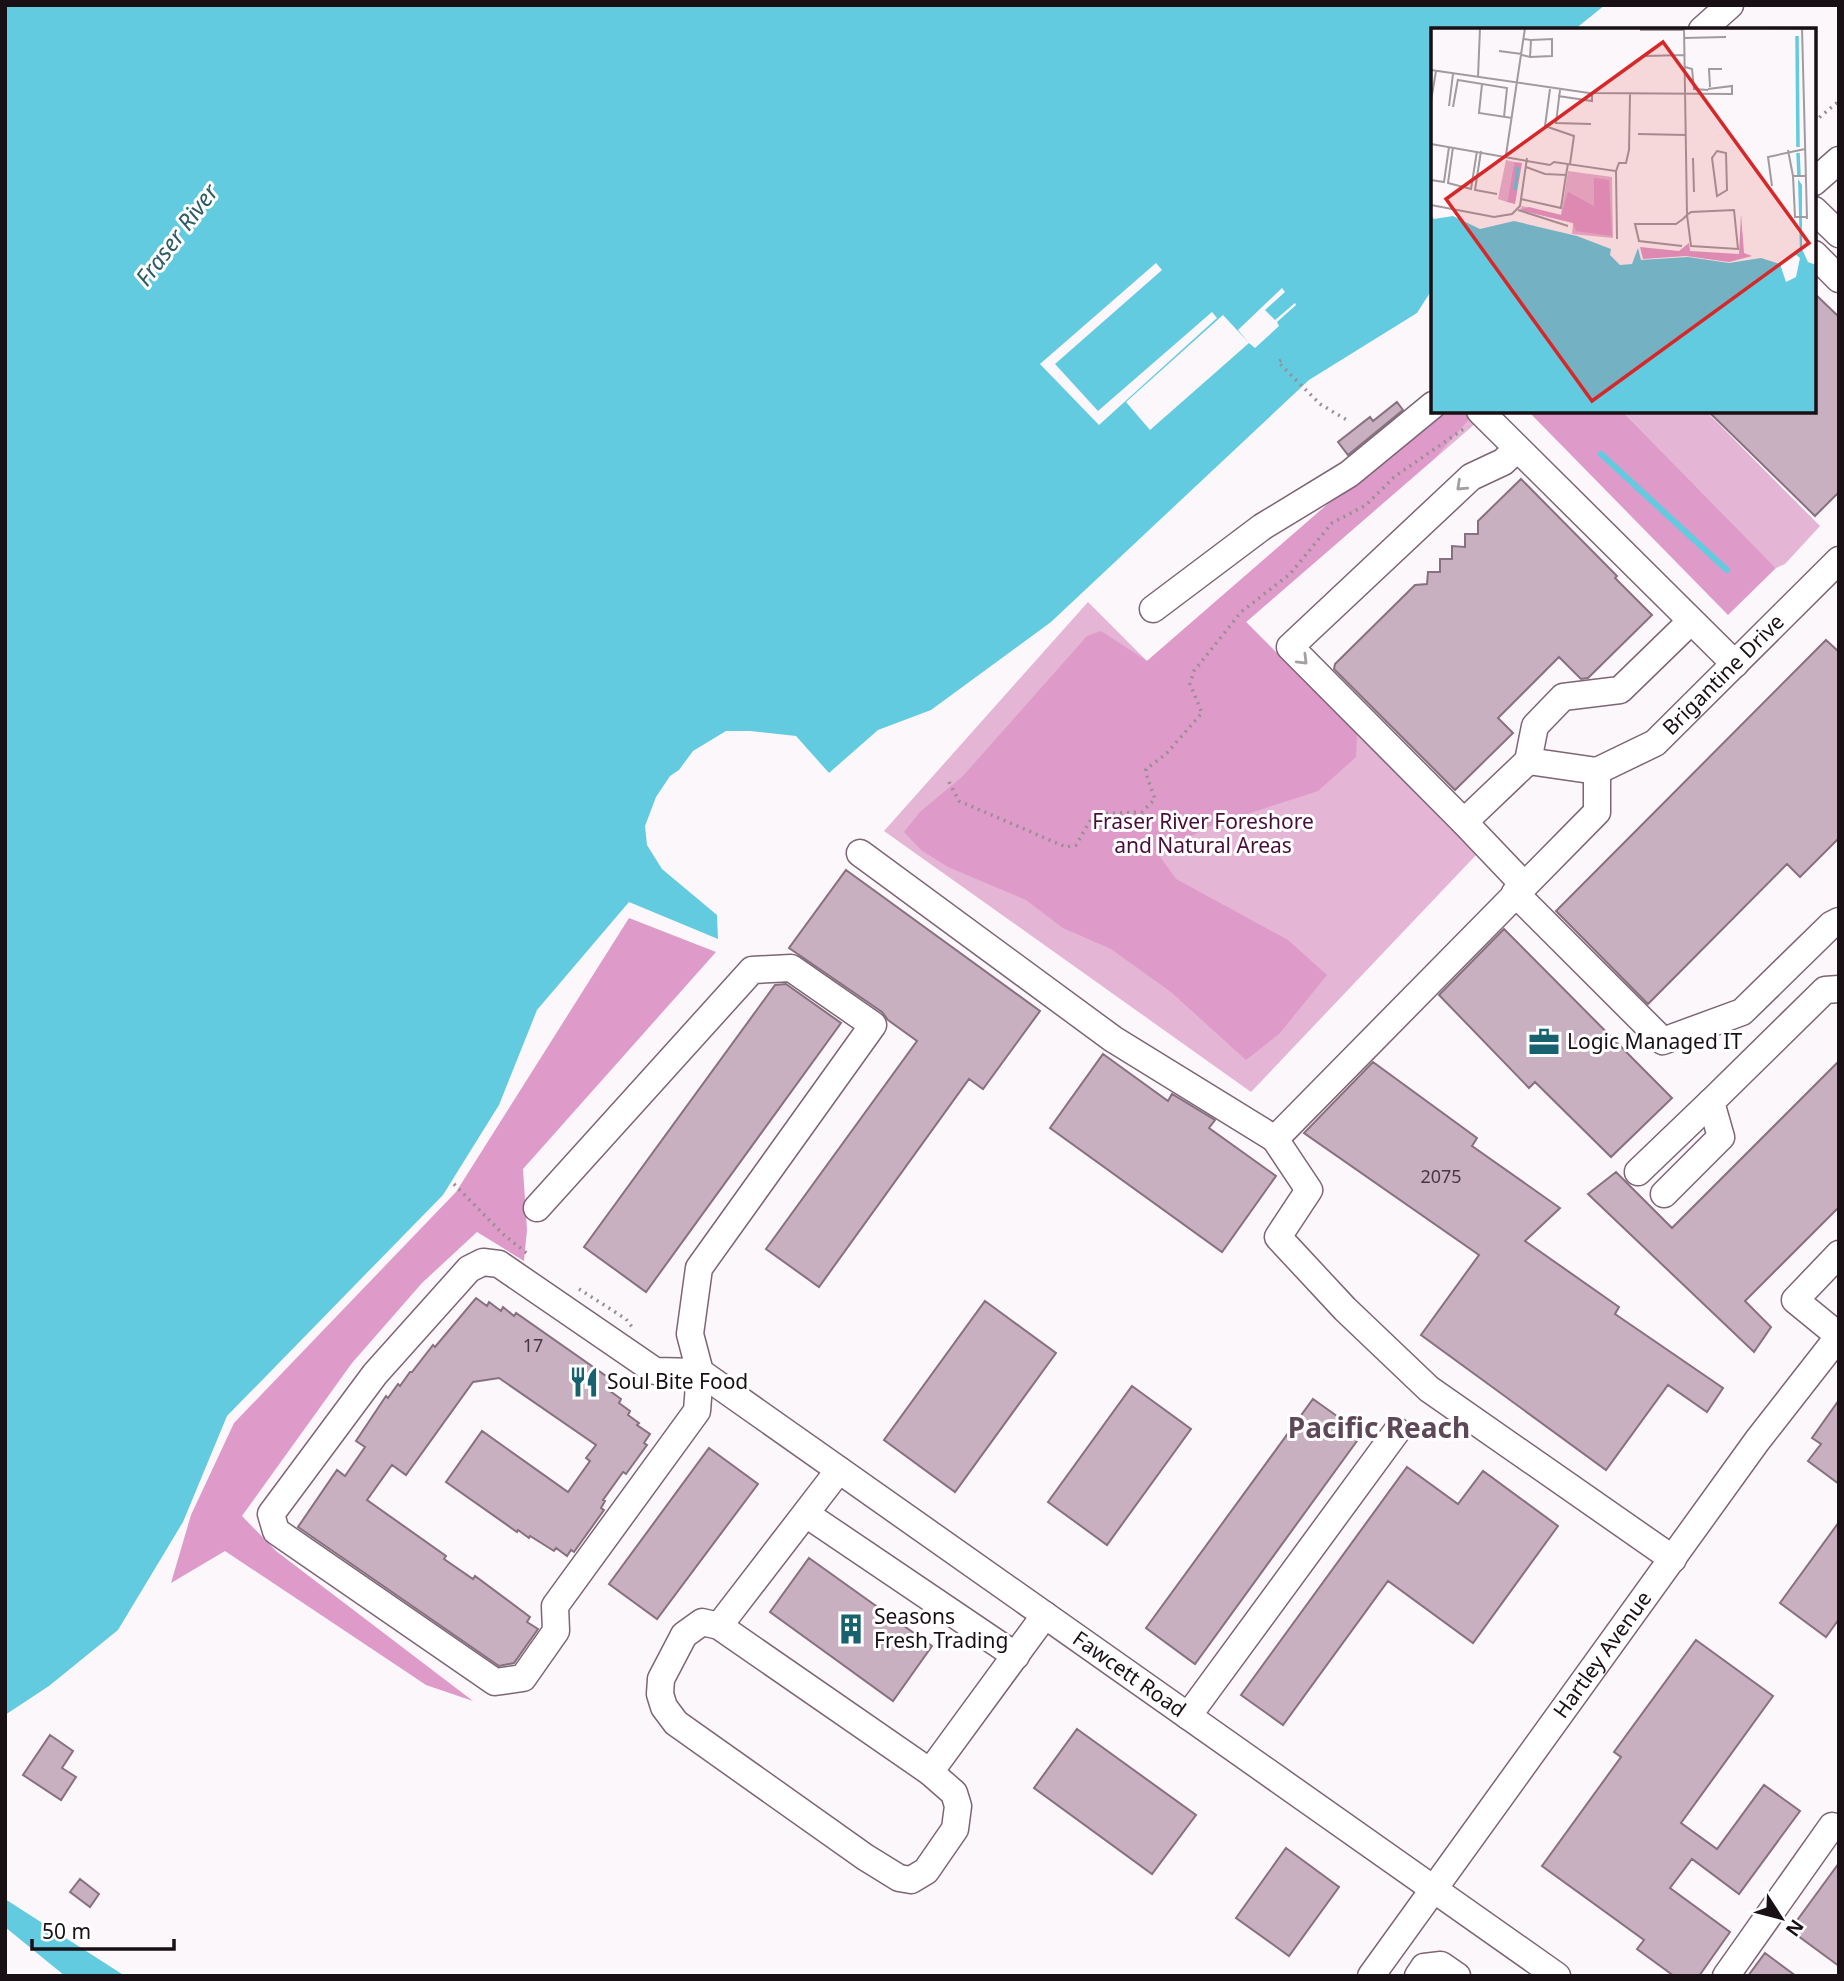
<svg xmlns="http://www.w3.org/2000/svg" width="1844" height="1981" font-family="'Noto Sans',sans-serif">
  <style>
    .green { fill: #e4b5d4 }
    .forest { fill: #de9ac9 }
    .water { fill: #63cbdf }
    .pier { fill: #fcf7fa }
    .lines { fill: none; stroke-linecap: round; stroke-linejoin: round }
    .stream { stroke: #63cbdf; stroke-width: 6 }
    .building { fill: #c9b0c0; stroke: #87707f; stroke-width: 2 }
    .minor-casing { stroke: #7d6575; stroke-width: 29 }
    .path { stroke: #968f93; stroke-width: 3.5; stroke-dasharray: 2 5; stroke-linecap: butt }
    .minor { stroke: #fff; stroke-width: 26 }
    .oneway { stroke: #a39fa2 }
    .labels { text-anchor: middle; stroke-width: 6; stroke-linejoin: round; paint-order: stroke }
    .number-label { font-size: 18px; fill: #453840 }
    .street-label { font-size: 21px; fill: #191016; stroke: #fff }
    .park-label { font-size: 21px; fill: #480d3a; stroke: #fff }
    .poi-label { font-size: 21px; fill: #191016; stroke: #fff; text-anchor: start }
    .water-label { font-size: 23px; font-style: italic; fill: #2d5b64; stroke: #fff }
    .district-label { font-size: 28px; font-weight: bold; fill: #5e4857; stroke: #fff }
    .inset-river { fill: none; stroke: #63cbdf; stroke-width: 3.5 }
    .inset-road { fill: none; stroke: #a19b9f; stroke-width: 2 }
    .view { fill: #d62828; fill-opacity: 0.15; stroke: #d62828; stroke-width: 3.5 }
    .inset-edge { fill: none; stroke: #191016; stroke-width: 3.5 }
  </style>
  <rect width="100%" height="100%" fill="#fcf7fa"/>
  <path class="green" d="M1435 411H1466L1476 423 1246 622 1477 854 1251 1092 884 831 1088 602 1147 661Z
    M1622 411H1706L1820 526 1785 564 1776 568Z"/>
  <path class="forest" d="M1435 411H1466L1471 417 1435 458 1246 622 1357 734 1356 757 1318 791 1210 826 1158 854 1176 879 1288 940 1327 975 1279 1034 1246 1060 1171 992 1111 949 1063 928 1026 900 948 867 921 850 904 832 920 812 963 776 1087 636 1101 631 1147 661Z
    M1528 411H1622L1776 568 1728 615Z
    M629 918 716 952 523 1169 527 1230 524 1261 477 1232 422 1283 352 1363 242 1516 276 1551 473 1701 426 1685 225 1551 171 1583 191 1515 234 1423 456 1192Z"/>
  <path class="water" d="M5 5H1605L1574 30H1433V288L1417 313 1309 380 1051 622 931 710 878 730 829 773 796 736 750 731H726L693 751 679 770 670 776 656 797 645 826 647 845 662 869 717 915 718 939 629 902 537 1010 499 1105 443 1195 227 1416 183 1522 118 1630 49 1686 5 1715Z
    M5 1899 125 1976H65L5 1927Z"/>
  <path class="pier" d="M1156 263 1162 270 1055 364 1098 411 1212 312 1217 318 1099 425 1040 364Z
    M1282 288 1285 292 1265 310 1275 320 1295 303 1296 305 1277 322 1279 326 1255 348 1249 343 1150 430 1126 402 1223 315 1249 343 1238 330Z"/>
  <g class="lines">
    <path class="stream" d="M1601 454 1727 570"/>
  </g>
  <path class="building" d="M1814 293 1839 317V492L1815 516 1708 411H1814Z
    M1397 402 1403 410 1348 455 1338 442 1370 417 1373 421Z
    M1521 479 1617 576 1615 578 1652 615 1588 678 1581 679 1559 657 1498 718 1513 733 1455 790 1334 669 1335 664 1415 585 1427 584 1428 572H1440V559H1452V546L1465 547V534H1478V521Z
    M1826 640 1839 652V838L1800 877 1787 864 1648 1004 1556 911Z
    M846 870 1040 1011 983 1089 969 1079 819 1287 766 1249 917 1041 888 1020 882 1012 789 948Z
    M1504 929 1672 1098 1611 1157 1535 1082 1529 1088 1439 995Z
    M786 984 841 1023 646 1292 584 1247 775 985Z
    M1103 1054 1168 1101 1172 1094 1215 1120 1209 1128 1276 1176 1222 1252 1050 1128Z
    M1839 1061V1207L1745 1301 1771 1327 1754 1352 1588 1194 1616 1172 1672 1228Z
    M1373 1062 1477 1138 1472 1146 1560 1208 1525 1241 1619 1307 1615 1314 1723 1388 1707 1412 1668 1385 1606 1470 1421 1335 1479 1255 1304 1133Z
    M476 1298 487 1306 489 1302 501 1311 503 1307 514 1316 516 1313 616 1383 610 1391 621 1399 619 1403 630 1411 628 1415 639 1423 637 1425 650 1434 644 1443 647 1445 626 1474 623 1472 603 1500 605 1501 601 1508 604 1510 574 1552 571 1550 567 1556 556 1548 554 1551 530 1536 529 1538 518 1530 517 1532 446 1482 482 1431 568 1492 590 1461 586 1458 596 1445 499 1378 473 1382 406 1475 392 1465 367 1500 446 1556 444 1559 473 1579 475 1576 530 1617 527 1622 538 1629 514 1663 499 1666 298 1527 337 1470 345 1476 365 1447 356 1441 386 1396 388 1398 398 1384 400 1386 410 1372H412L433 1345 435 1347Z
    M985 1301 1056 1353 955 1492 884 1440Z
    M1132 1386 1191 1429 1107 1545 1048 1502Z
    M1313 1399 1362 1434 1195 1664 1146 1628Z
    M1839 1400V1484L1808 1461 1821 1444 1812 1438Z
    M709 1448 758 1484 657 1619 609 1584Z
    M1407 1467 1458 1504 1483 1471 1558 1526 1473 1643 1388 1581 1283 1725 1241 1695Z
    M1839 1522V1619L1826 1637 1780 1603Z
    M809 1558 932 1646 893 1701 770 1612Z
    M1696 1640 1773 1696 1681 1823 1717 1849 1764 1785 1800 1811 1739 1894 1692 1859 1670 1888 1730 1932 1699 1976H1674L1637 1949 1644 1940 1542 1866 1621 1757 1614 1752Z
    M1077 1729 1196 1815 1152 1874 1034 1788Z
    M50 1735 73 1751 62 1768 76 1777 61 1800 23 1775Z
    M1286 1848 1339 1887 1289 1956 1236 1918Z
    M1839 1863V1966L1790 1930Z
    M80 1879 99 1894 90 1907 70 1892Z
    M1765 1953 1796 1976H1748Z"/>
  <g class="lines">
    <g class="minor-casing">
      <g id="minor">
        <path d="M1702 30 1730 5"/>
        <path d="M1814 182 1839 160"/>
        <path d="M1814 210 1839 234"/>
        <path d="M1814 254 1839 279"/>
        <path d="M1480 411 1735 664"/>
        <path d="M1153 609 1262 527 1349 474 1433 405"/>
        <path d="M1528 761 1597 771"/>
        <path id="s1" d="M1597 771 1655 743 1839 560"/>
        <path d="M1464 822 1290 647 1471 477 1503 462 1517 449"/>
        <path d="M860 853 1113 1039 1275 1139 1597 812V771"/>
        <path d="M1524 885 1464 822 1528 761 1535 726 1563 697 1620 690 1691 621"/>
        <path d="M1515 893 1663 1041 1742 1012 1831 925 1839 921"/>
        <path d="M1275 1139 1309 1190 1278 1237 1345 1309 1429 1389 1673 1559"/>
        <path d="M1638 1172 1711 1102"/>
        <path d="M1664 1194 1721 1137 1711 1102 1825 990 1839 989"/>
        <path d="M537 1208 752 970 791 968 873 1025 699 1268 690 1334 700 1372 697 1411 555 1606 556 1631 523 1678 495 1682 276 1531 271 1514 375 1374 469 1269 483 1262 499 1264 655 1371 700 1372"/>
        <path d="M1839 1254 1795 1300 1839 1336"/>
        <path id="s2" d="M700 1372 1557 1976"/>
        <path d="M806 1514 1016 1656"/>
        <path d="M702 1622 719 1626 930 1772 954 1793 958 1806 955 1829 926 1871 911 1880 899 1878 865 1857 676 1723 664 1707 660 1694 661 1679 684 1635Z"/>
        <path d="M719 1626 839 1470"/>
        <path d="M1188 1716 1397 1431"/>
        <path d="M930 1772 1045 1615"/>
        <path id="s3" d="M1371 1976 1757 1441 1839 1336"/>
        <path d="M1418 1976 1424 1967 1441 1965 1457 1976"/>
        <path d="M1726 1976 1832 1826"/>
      </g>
    </g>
    <path class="path" d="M1814 122 1839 101
      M1281 360 1278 362 1320 404 1347 420
      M949 782 959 801 1066 847 1076 845 1094 814 1142 812 1155 799 1146 774V769L1166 754 1202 713 1190 684 1194 671 1241 612 1290 574 1332 523 1366 505 1394 477 1465 428
      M454 1184 504 1235 529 1255
      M579 1289 626 1319 632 1327"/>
    <use href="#minor" class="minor"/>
  </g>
  <defs><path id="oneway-chevron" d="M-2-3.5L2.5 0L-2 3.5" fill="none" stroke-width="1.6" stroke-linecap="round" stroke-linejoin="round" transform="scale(1.75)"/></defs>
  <g class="oneway">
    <use href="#oneway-chevron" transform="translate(1461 486) rotate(137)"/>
    <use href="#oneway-chevron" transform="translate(1303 660) rotate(45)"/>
  </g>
  <defs>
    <g id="office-bare" transform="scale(2.415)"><path d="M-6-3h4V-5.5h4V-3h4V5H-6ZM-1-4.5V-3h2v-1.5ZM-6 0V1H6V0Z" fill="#17626e" stroke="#fff" stroke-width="2.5" paint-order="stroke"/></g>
    <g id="restaurant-bare" transform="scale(2.415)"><path d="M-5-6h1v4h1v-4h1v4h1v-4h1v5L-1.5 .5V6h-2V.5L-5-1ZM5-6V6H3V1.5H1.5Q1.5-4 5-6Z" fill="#17626e" stroke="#fff" stroke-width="2.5" paint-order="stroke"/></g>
    <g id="building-bare" transform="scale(2.415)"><path d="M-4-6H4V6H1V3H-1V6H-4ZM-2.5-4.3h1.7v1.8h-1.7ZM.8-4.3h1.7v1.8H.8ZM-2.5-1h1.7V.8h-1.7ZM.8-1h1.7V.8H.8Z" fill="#17626e" stroke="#fff" stroke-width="2.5" paint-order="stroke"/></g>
  </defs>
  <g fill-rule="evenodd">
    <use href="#office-bare" x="1544" y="1042"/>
    <use href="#restaurant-bare" x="584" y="1382"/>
    <use href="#building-bare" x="851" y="1629"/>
  </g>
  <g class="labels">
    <g class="number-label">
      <text x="1441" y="1183">2075</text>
      <text x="533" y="1352">17</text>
    </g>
    <g class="street-label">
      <text dy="7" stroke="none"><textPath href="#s1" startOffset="161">Brigantine Drive</textPath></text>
      <text dy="7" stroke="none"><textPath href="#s3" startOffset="396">Hartley Avenue</textPath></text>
      <text dy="7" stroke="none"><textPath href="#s2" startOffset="525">Fawcett Road</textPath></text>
    </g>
    <g class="park-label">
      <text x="1203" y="829">Fraser River Foreshore<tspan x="1203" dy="24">and Natural Areas</tspan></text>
    </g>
    <g class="poi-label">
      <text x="1567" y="1049">Logic Managed IT</text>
      <text x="607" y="1389">Soul Bite Food</text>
      <text x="874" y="1624">Seasons<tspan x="874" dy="24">Fresh Trading</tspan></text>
    </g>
    <g class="water-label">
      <text transform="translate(177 235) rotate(-53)" y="8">Fraser River</text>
    </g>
    <g class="district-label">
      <text x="1379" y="1438">Pacific Reach</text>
    </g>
  </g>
  <g transform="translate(1431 28)">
    <rect width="385" height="385" fill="#fcf7fa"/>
    <path d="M75 132 83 134 76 174 67 171ZM137 143 181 149 182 210 141 206 142 195 89 182 91 178 130 187Z" fill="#e4b5d4"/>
    <path d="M83 134 91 135 84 176 76 174ZM163 150 178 152 181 208 145 203 142 195 89 182 98 179 130 187 137 164 163 178ZM310 186 313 225 321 228 298 234 255 228 212 231 209 219 248 223 258 215 259 223 308 226Z" fill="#de9ac9"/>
    <path d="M367 151 371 157V221L377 234 385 237V385H0V188L3 191 22 188 49 201 83 193 146 208 180 221 179 227 189 237 201 236 207 220 210 232 257 229 298 235 330 230 349 236 355 254 365 249 369 230 364 226 369 224Z" fill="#63cbdf"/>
    <path class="inset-river" d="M366 8 367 119M367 125 368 147M84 162 87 139"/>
    <path class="inset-road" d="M340 0 385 1M371 0 376 191M209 2H253M253 10 295 9M68 23 91 26M91 27 99 29 100 12 93 11M215 28 253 27M99 29 121 28V11L100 12M254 39 261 41 263 61 277 62M0 42 158 65 301 66V58L277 61M47 49 49 0M27 52 76 60 73 89M51 56 48 85 81 90M279 59 278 41H291M119 61 114 98 143 108 139 136M129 62 125 95 160 96M127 68 161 73V66M0 73 5 43M18 78 22 46M22 79 27 51M207 106 255 107M0 116 119 137M22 119 17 155 40 161 46 123M357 122 362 148M50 123 44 162 66 166M286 123 295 125 296 162 286 168 281 130ZM75 127 94 0M262 130 263 164M119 137 123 134 185 143 186 211M95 139 114 146 135 147 137 136M185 143 188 135H195L198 122 199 66M374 148H362L364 189H376M0 152 13 154 18 119M341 158 337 129 374 121M90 171 130 180 135 147M0 177 63 189 81 186 89 178 96 130M87 182 137 198M251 218 208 213 204 196H245L252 191 256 187 260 184 303 182 307 221 260 218 256 187 253 0"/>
    <path class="view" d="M232 14 378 215 161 373 15 171Z"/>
    <rect width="385" height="385" class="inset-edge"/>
  </g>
  <rect width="1844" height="1981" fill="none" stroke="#191016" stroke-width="14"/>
  <g transform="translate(1781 1918) rotate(126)" stroke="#ffffff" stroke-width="5" paint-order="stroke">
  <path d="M0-5L12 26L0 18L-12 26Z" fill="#191016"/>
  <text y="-10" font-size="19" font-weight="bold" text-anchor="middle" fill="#191016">N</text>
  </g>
  <path d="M32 1939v10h142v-10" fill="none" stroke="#191016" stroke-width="3.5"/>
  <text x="42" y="1939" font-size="21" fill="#191016" stroke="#ffffff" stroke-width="5" paint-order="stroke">50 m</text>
</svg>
